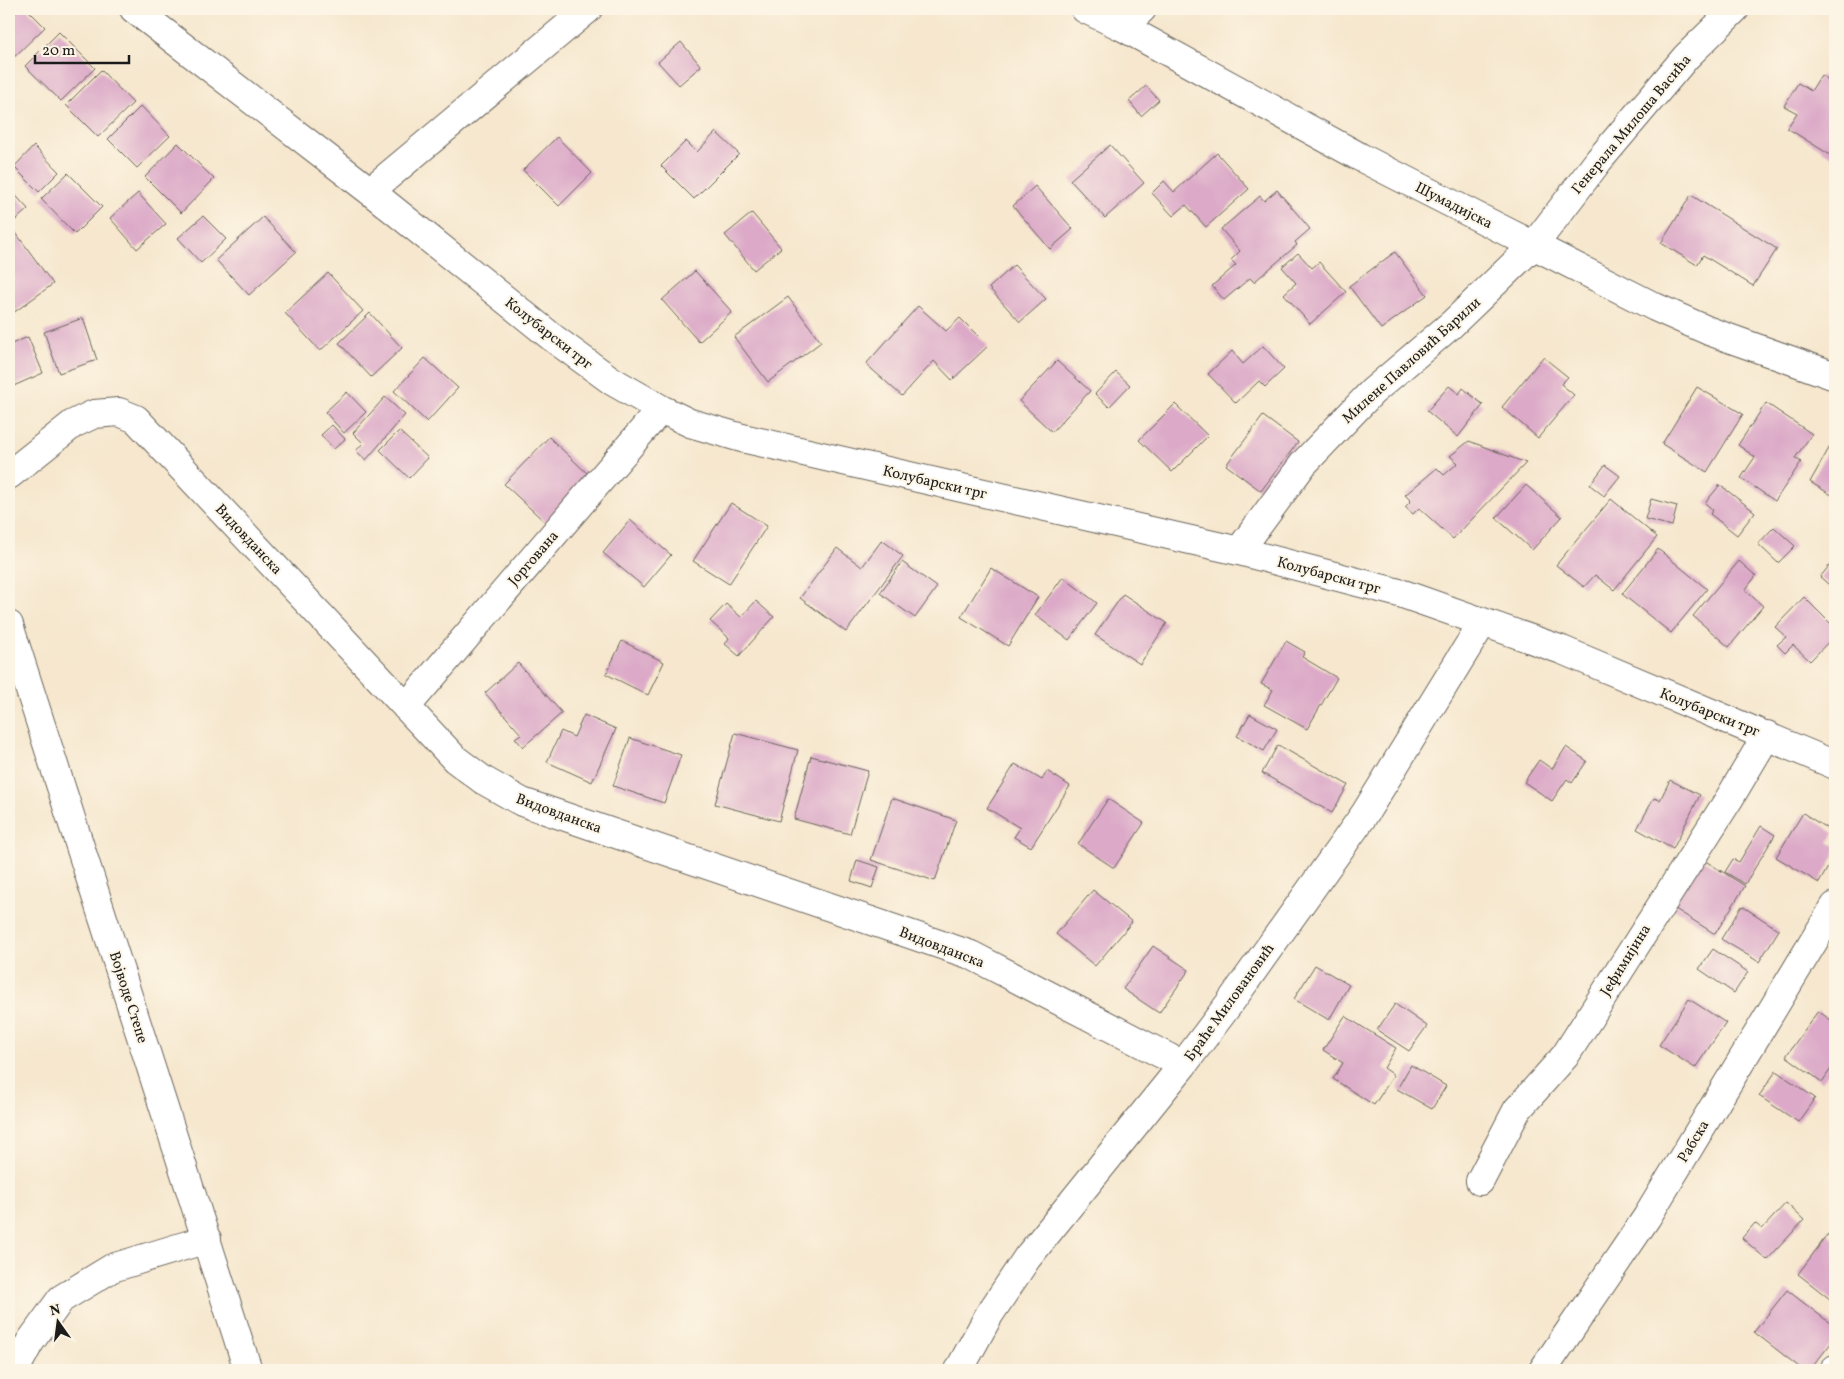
<svg xmlns="http://www.w3.org/2000/svg" width="1844" height="1379" font-family="Vollkorn,serif">
  <style>
    .building { fill: #dcaac8 }
    .lines { fill: none; stroke-linecap: round; stroke-linejoin: round }
    .minor-casing { stroke: #68635a; stroke-width: 30 }
    .minor { stroke: #fff; stroke-width: 28 }
    .labels { text-anchor: middle; stroke-width: 4; stroke-linejoin: round; paint-order: stroke }
    .street-label { font-size: 15px; fill: #1c1c1c; stroke: #fcf5e5 }
  </style>
  <rect width="100%" height="100%" fill="#fcf5e5"/>
  <filter id="ink" filterUnits="userSpaceOnUse"><feTurbulence type="fractalNoise" baseFrequency=".02" numOctaves="2"/><feDisplacementMap in="SourceGraphic" scale="10" xChannelSelector="R" yChannelSelector="G"/><feConvolveMatrix kernelMatrix="1 2 1 2 8 2 1 2 1" color-interpolation-filters="sRGB"/></filter>
  <filter id="wash" filterUnits="userSpaceOnUse"><feTurbulence type="fractalNoise" baseFrequency=".0096" numOctaves="4" result="noise"/><feDisplacementMap in="SourceGraphic" scale="20" xChannelSelector="R" yChannelSelector="G"/><feGaussianBlur stdDeviation="1.12" result="paint"/><feColorMatrix in="noise" values="0 0 0 0 0 0 0 0 0 0 0 0 0 0 0 0 0 1.4 0 .05"/><feComposite in="paint" operator="in"/></filter>
  <g filter="url(#wash)">
    <rect width="100%" height="100%" fill="#f6e7ce"/>
    <g id="blocks">
      <path class="building" d="M19 9H27L45 27 9 62V19Z
        M59 32 95 68 61 101 25 66Z
        M681 42 701 66 679 85 658 62Z
        M101 70 133 103 98 137 66 105Z
        M1821 75 1835 84V158L1787 128 1797 113 1784 106 1798 83 1811 91Z
        M1146 86 1159 100 1141 116 1129 101Z
        M141 106 170 136 137 168 108 139Z
        M716 132 739 154 694 199 661 166 686 141 697 152Z
        M557 137 592 173 559 206 523 170Z
        M178 143 214 179 181 213 145 177Z
        M1110 145 1144 183 1105 218 1070 180Z
        M34 146 59 172 39 192 14 167Z
        M1217 153 1249 189 1206 227 1186 205 1173 216 1152 193 1164 181 1174 192Z
        M68 173 102 207 75 234 41 199Z
        M1035 186 1073 229 1050 249 1013 206Z
        M9 188 28 209 9 226Z
        M1277 190 1310 229 1295 242 1297 245 1254 282 1250 278 1224 300 1212 286 1236 265 1231 260 1240 251 1221 229 1260 196 1264 201Z
        M138 193 166 224 137 249 110 218Z
        M1691 195 1777 249 1753 286 1703 255 1697 265 1661 243Z
        M752 213 781 248 754 270 725 235Z
        M203 216 226 239 201 263 178 238Z
        M263 217 296 252 249 295 216 260Z
        M16 233 53 284 9 316V238Z
        M1395 252 1427 295 1381 329 1349 286Z
        M1298 253 1312 268 1319 262 1346 292 1310 324 1284 294 1296 283 1282 267Z
        M1014 265 1046 299 1020 322 989 288Z
        M695 271 732 312 699 342 662 300Z
        M328 273 363 311 320 351 285 313Z
        M788 297 821 342 768 382 734 337Z
        M918 306 946 331 960 318 988 346 952 380 934 361 902 396 866 364Z
        M370 313 402 348 371 377 339 343Z
        M83 318 97 360 59 373 44 332Z
        M28 337 43 373 9 388V345Z
        M1263 346 1284 369 1265 387 1259 381 1236 403 1208 374 1232 351 1243 364Z
        M1543 357 1568 377 1561 384 1574 395 1538 438 1502 407Z
        M425 358 458 388 427 422 394 391Z
        M1057 361 1090 391 1052 432 1019 401Z
        M1116 372 1130 385 1109 407 1095 394Z
        M1449 386 1459 394 1463 388 1483 405 1458 437 1427 411Z
        M1697 387 1743 414 1707 472 1662 444Z
        M347 392 366 412 344 433 325 412Z
        M385 397 405 415 366 460 356 451 363 443 353 433Z
        M1766 403 1812 434 1795 458 1801 462 1775 501 1741 478 1755 457 1738 445Z
        M1175 404 1208 436 1172 472 1139 440Z
        M1263 416 1298 442 1261 491 1226 465Z
        M332 425 345 439 334 449 321 435Z
        M399 431 428 458 409 478 380 450Z
        M549 437 590 476 546 523 504 484Z
        M1469 441 1526 463 1453 539 1419 508 1413 514 1405 507 1411 501 1405 495 1437 468 1444 475 1458 463 1450 456Z
        M1832 443 1835 445V497L1810 482Z
        M1605 465 1620 476 1604 496 1590 485Z
        M1526 485 1562 517 1532 550 1496 518Z
        M1720 485 1755 512 1737 535 1710 514 1713 510 1705 503Z
        M1611 499 1657 537 1614 590 1595 575 1584 587 1556 565Z
        M1651 499 1677 506 1672 526 1645 519Z
        M731 503 767 526 729 584 693 561Z
        M630 520 671 555 644 587 603 553Z
        M1774 527 1795 546 1778 563 1758 544Z
        M882 540 903 556 846 632 800 598 837 548 862 567Z
        M1658 549 1707 589 1671 633 1622 594Z
        M1835 559V590L1820 577Z
        M1739 561 1756 576 1745 590 1763 606 1729 647 1693 616Z
        M902 562 937 587 915 618 880 593Z
        M991 568 1038 597 1008 646 961 617Z
        M1063 577 1097 603 1069 640 1035 615Z
        M1123 594 1167 623 1140 664 1095 635Z
        M1804 597 1835 628V635L1810 661 1793 645 1785 653 1777 645 1786 637 1775 627Z
        M756 601 774 617 739 656 725 644 729 638 710 621 726 604 741 617Z
        M622 641 664 662 648 695 606 674Z
        M1286 641 1305 652 1302 657 1337 678 1307 729 1264 705 1273 690 1261 684Z
        M518 663 562 713 523 747 515 738 521 734 485 693Z
        M1250 714 1277 729 1264 751 1237 736Z
        M584 715 616 729 592 782 547 762 561 731 574 737Z
        M735 733 798 750 779 821 715 804Z
        M630 738 681 755 664 803 613 786Z
        M1278 745 1348 785 1332 813 1262 773Z
        M1566 747 1587 761 1572 783 1567 779 1552 801 1524 782 1539 760 1552 769Z
        M811 756 868 771 850 834 794 819Z
        M1015 764 1042 780 1047 771 1070 786 1031 847 1014 837 1020 828 987 808Z
        M1670 780 1700 795 1673 849 1637 829 1654 798 1660 800Z
        M892 798 956 820 935 881 871 860Z
        M1108 799 1144 823 1114 868 1078 844Z
        M1803 813 1834 833 1829 842 1835 846V855L1819 883 1776 857Z
        M1761 826 1775 835 1745 884 1725 872 1733 859 1739 862Z
        M1699 857 1745 886 1715 934 1669 905Z
        M857 860 879 867 872 888 851 881Z
        M1093 890 1132 922 1095 966 1056 934Z
        M1742 906 1779 930 1759 962 1721 939Z
        M1153 946 1189 970 1159 1013 1123 989Z
        M1713 949 1748 972 1734 993 1699 969Z
        M1315 965 1349 985 1329 1020 1294 999Z
        M1689 999 1726 1023 1695 1068 1659 1045Z
        M1395 1004 1427 1026 1409 1051 1377 1030Z
        M1818 1011 1835 1023V1063L1822 1082 1786 1056Z
        M1345 1016 1396 1048 1384 1068 1394 1075 1374 1105 1333 1079 1343 1063 1323 1050Z
        M1411 1065 1446 1086 1432 1109 1397 1089Z
        M1776 1071 1815 1098 1798 1122 1759 1096Z
        M1786 1203 1804 1220 1767 1260 1742 1238 1755 1223 1762 1229Z
        M1828 1234 1835 1240V1303L1798 1274Z
        M1787 1290 1835 1327V1338L1810 1370H1803L1754 1332Z"/>
    </g>
  </g>
  <g filter="url(#ink)">
    <use href="#blocks" fill-opacity="0" stroke="#68635a" stroke-width="1"/>
    <g class="lines">
      <g class="minor-casing">
        <path id="minor" d="M134 9 370 191 553 338 612 381 661 409 690 423 742 438 1239 551 1403 594 1562 650 1835 765
          M1085 9 1123 27 1360 157 1655 307 1709 331 1835 376
          M1123 27 1142 9
          M370 191 588 9
          M9 475 73 424 94 414 119 412 136 419 455 759 483 780 522 802 971 955 1183 1065
          M1239 551 1304 463 1372 392 1452 324 1534 245 1599 160 1686 57 1735 9
          M9 625 248 1370
          M406 707 661 409
          M1480 1181 1517 1110 1565 1056 1729 799 1767 735
          M15 1370 30 1342 61 1299 112 1268 207 1239
          M959 1370 989 1315 1027 1258 1183 1065 1229 1004 1364 815 1483 622
          M1543 1370 1647 1217 1835 906
          M1834 1370 1835 1369"/>
      </g>
      <use href="#minor" class="minor"/>
    </g>
  </g>
  <g class="labels">
    <g class="street-label">
      <text transform="translate(1631 124) rotate(-50)" y="5">Генерала Милоша Васића</text>
      <text transform="translate(1454 205) rotate(27)" y="5">Шумадијска</text>
      <text transform="translate(549 333) rotate(38)" y="5">Колубарски трг</text>
      <text transform="translate(1411 360) rotate(-42)" y="5">Милене Павловић Барили</text>
      <text transform="translate(935 482) rotate(13)" y="5">Колубарски трг</text>
      <text transform="translate(249 539) rotate(47)" y="5">Видовданска</text>
      <text transform="translate(533 558) rotate(-49)" y="5">Јоргована</text>
      <text transform="translate(1329 575) rotate(15)" y="5">Колубарски трг</text>
      <text transform="translate(1710 712) rotate(22)" y="5">Колубарски трг</text>
      <text transform="translate(559 813) rotate(20)" y="5">Видовданска</text>
      <text transform="translate(942 947) rotate(21)" y="5">Видовданска</text>
      <text transform="translate(1625 960) rotate(-58)" y="5">Јефимијина</text>
      <text transform="translate(129 997) rotate(72)" y="5">Војводе Степе</text>
      <text transform="translate(1229 1002) rotate(-54)" y="5">Браће Миловановић</text>
      <text transform="translate(1693 1141) rotate(-59)" y="5">Рабска</text>
    </g>
  </g>
  <rect width="1844" height="1379" fill="none" stroke="#fcf5e5" stroke-width="30"/>
  <g transform="translate(58 1322) rotate(346)" stroke="#fcf5e5" stroke-width="4" paint-order="stroke">
  <path d="M0-4L9 19L0 12L-9 19Z" fill="#1c1c1c"/>
  <text y="-8" font-size="14" font-weight="bold" text-anchor="middle" fill="#1c1c1c">N</text>
  </g>
  <path d="M35 55v8h94v-8" fill="none" stroke="#1c1c1c" stroke-width="2.5"/>
  <text x="42" y="55" font-size="15" fill="#1c1c1c" stroke="#fcf5e5" stroke-width="4" paint-order="stroke">20 m</text>
</svg>
